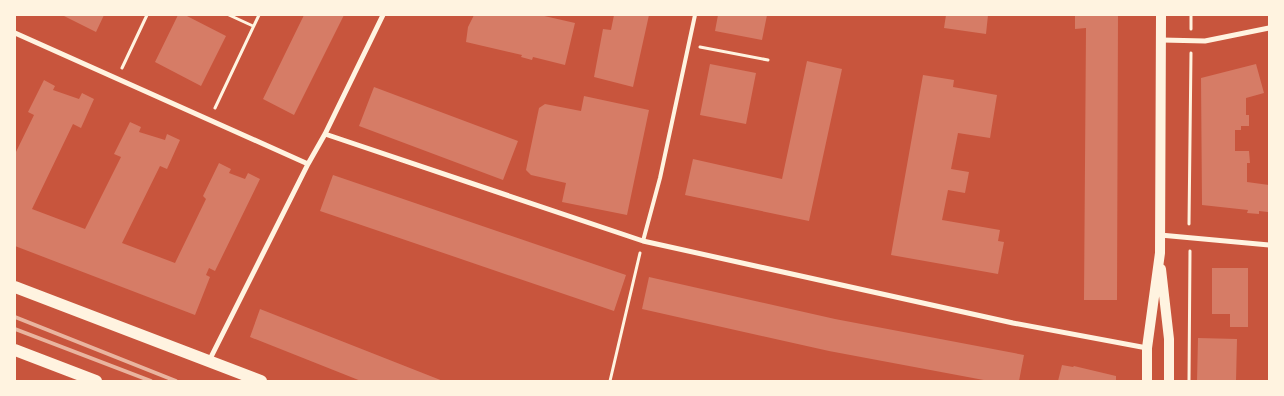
<svg xmlns="http://www.w3.org/2000/svg" width="1284" height="396" font-family="'Asap Condensed',sans-serif">
  <style>
    .building { fill: #d67c66 }
    .lines { fill: none; stroke-linecap: round; stroke-linejoin: round }
    .path { stroke: #fff3e0; stroke-width: 3 }
    .service { stroke: #fff3e0; stroke-width: 4 }
    .minor { stroke: #fff3e0; stroke-width: 5 }
    .secondary { stroke: #fff3e0; stroke-width: 10 }
    .primary { stroke: #fff3e0; stroke-width: 12 }
    .rail { stroke: #e9b49f; stroke-width: 4 }
  </style>
  <rect width="100%" height="100%" fill="#c8553d"/>
  <path class="building" d="M62 15H104L96 32Z
    M178 15H185L226 36 201 86 155 62Z
    M304 15H344L294 115 263 99Z
    M474 15H540L575 23 565 65 533 57 532 60 521 57 522 55 466 42 468 27Z
    M614 15H649L633 87 594 77 603 29 611 30Z
    M718 15H767L762 40 715 31Z
    M946 15H988L986 34 944 28Z
    M1075 15H1118L1117 300H1084L1086 28 1075 29Z
    M807 61 842 69 809 221 685 195 693 159 782 179Z
    M710 64 756 73 746 124 700 115Z
    M1256 64 1264 93 1246 98V115H1249V126H1241V130H1235V151H1249L1250 163H1247V182L1269 185 1268 212 1259 211V214L1247 213 1248 210 1202 205 1201 78Z
    M923 75 954 80 953 87 997 95 990 138 958 133 951 169 969 172 965 193 948 190 942 220 1000 230 998 241 1004 242 998 274 891 255Z
    M44 80 55 86 53 90 79 99 82 93 94 99 81 128 73 124 32 209 85 229 121 157 114 154 130 122 141 127 139 132 165 140 167 134 180 140 167 169 160 166 122 243 175 263 206 199 203 196 219 163 231 169 229 173 245 179 248 173 260 179 215 271 209 268 206 275 210 277 195 315 15 246V154L34 115 28 112Z
    M374 87 518 141 503 180 359 126Z
    M584 96 649 110 627 215 562 202 566 183 531 175 526 170 539 108 545 104 581 111Z
    M333 175 626 275 614 311 320 211Z
    M1212 268H1248V327H1230V314H1212Z
    M649 277 835 319 1024 355 1019 381H989L829 351 642 309Z
    M260 309 443 381H361L250 337Z
    M1198 338 1237 339 1236 381H1197Z
    M1062 365 1073 367 1074 366 1116 376V381H1058Z"/>
  <g class="lines">
    <path class="path" d="M229 15 253 26
      M1191 29V15
      M700 47 768 60
      M122 68 147 15
      M215 108 259 15
      M1189 224 1191 53
      M610 381 640 253
      M1189 381 1190 251"/>
    <path class="service" d="M643 241 660 178 695 15"/>
    <path class="minor" d="M15 33 308 164
      M1162 40 1205 41 1269 28
      M325 134 643 241 1013 323 1147 348
      M1160 235 1269 245
      M209 361 308 164 325 134 383 15"/>
    <path class="secondary" d="M1161 269 1169 339V381
      M1147 381V348L1160 253 1161 15"/>
    <path class="primary" d="M15 287 261 381
      M15 350 96 381"/>
    <path class="rail" d="M15 317 176 381
      M15 329 151 381"/>
  </g>
  <rect width="1284" height="396" fill="none" stroke="#fff3e0" stroke-width="32"/>
</svg>
